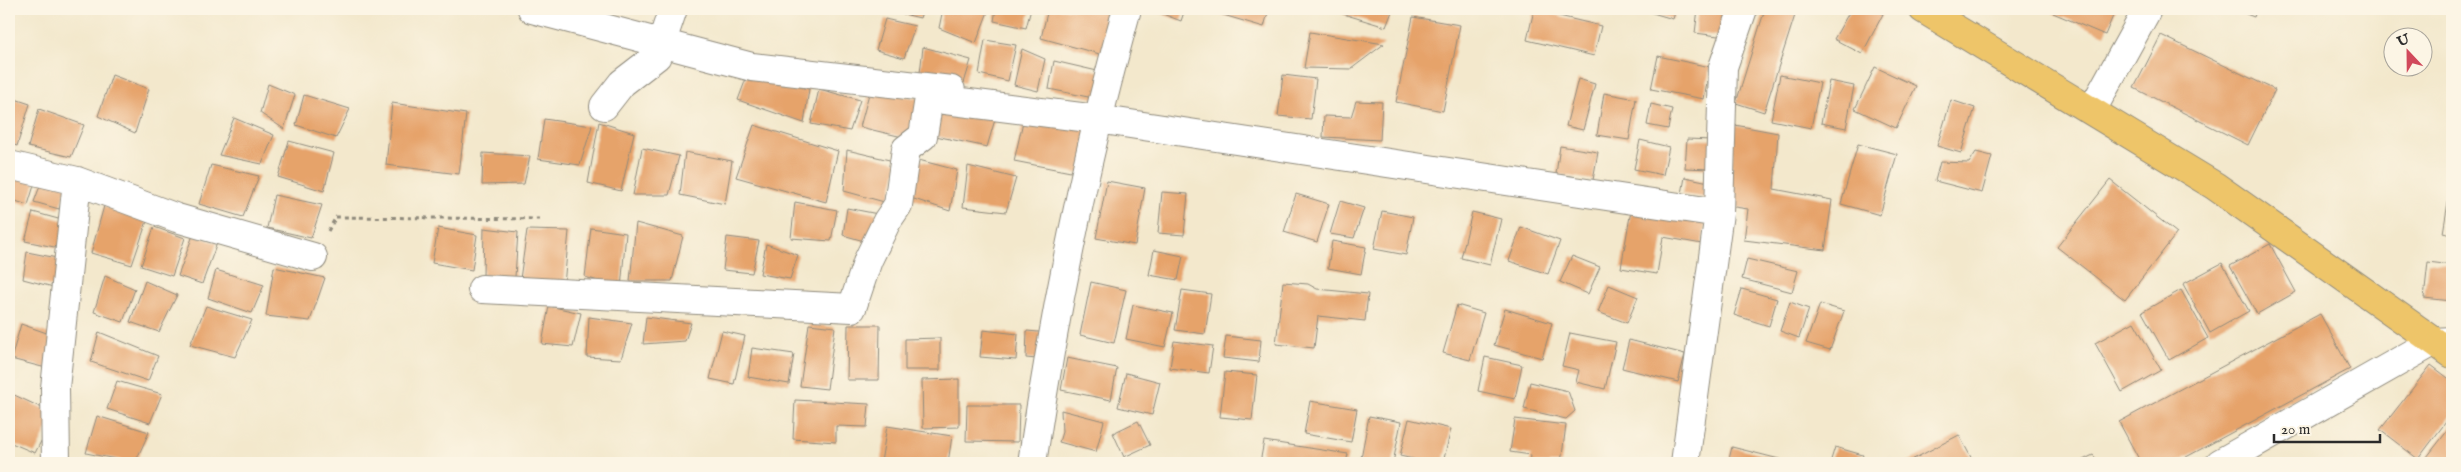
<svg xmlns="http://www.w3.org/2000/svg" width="2461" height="472" font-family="'IM FELL English',serif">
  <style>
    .building { fill: #e6a36b }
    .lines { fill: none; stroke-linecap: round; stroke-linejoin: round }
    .minor-casing { stroke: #8f8a7c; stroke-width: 30 }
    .major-casing { stroke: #8f8a7c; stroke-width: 30 }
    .path { stroke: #8f8a7c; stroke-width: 3; stroke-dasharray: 4 4; stroke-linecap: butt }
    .minor { stroke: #fff; stroke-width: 28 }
    .major { stroke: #eec569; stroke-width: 28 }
  </style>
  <rect width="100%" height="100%" fill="#fcf5e5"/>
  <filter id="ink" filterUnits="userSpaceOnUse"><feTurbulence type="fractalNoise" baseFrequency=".02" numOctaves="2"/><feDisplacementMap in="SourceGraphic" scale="10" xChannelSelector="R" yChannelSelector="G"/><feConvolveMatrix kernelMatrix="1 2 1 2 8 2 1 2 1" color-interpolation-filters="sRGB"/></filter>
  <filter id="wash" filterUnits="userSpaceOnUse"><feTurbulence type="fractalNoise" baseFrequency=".0096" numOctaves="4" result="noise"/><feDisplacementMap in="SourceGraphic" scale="20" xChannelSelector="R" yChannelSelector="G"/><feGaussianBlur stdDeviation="1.12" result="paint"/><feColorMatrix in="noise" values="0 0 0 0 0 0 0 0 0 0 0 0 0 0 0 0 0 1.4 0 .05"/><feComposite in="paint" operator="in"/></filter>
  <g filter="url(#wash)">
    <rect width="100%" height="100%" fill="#f3e8cc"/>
    <g id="blocks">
      <path class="building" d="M883 9H923L920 18Z
        M943 9H989L976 43 939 28Z
        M996 9H1031L1026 28 994 21Z
        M1048 9H1122L1107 56 1041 38Z
        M1156 9H1185L1181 21 1155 11Z
        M1203 9H1269L1264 27Z
        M1327 9H1393L1386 27Z
        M1639 9H1676L1673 19Z
        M1698 9H1731L1726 37 1695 33Z
        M1765 9H1797L1764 112 1736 103Z
        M1851 9H1873L1883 14 1862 54 1834 39Z
        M2055 9H2116L2105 35 2053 13Z
        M2233 9H2257L2254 17Z
        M1534 10 1601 26 1594 56 1527 40Z
        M1413 17 1460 25 1443 111 1396 102Z
        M885 19 915 26 904 58 876 50Z
        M1310 32 1384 44 1351 69 1304 68Z
        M2161 35 2275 90 2248 145 2134 88Z
        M985 40 1016 45 1008 81 979 74Z
        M923 47 971 60 964 83 920 73Z
        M1022 49 1045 59 1038 91 1014 85Z
        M1658 56 1710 67 1704 99 1651 89Z
        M1054 61 1106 73 1098 99 1049 89Z
        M1875 67 1916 86 1896 128 1855 109Z
        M112 75 149 89 135 133 98 116Z
        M1283 75 1316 79 1311 119 1278 116Z
        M1780 75 1820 83 1811 128 1771 120Z
        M747 76 809 89 804 123 738 100Z
        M1578 79 1595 84 1583 130 1566 126Z
        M1829 81 1854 86 1846 128 1821 123Z
        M268 84 295 95 284 129 260 113Z
        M819 89 860 100 850 131 811 124Z
        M870 90 921 99 911 139 860 127Z
        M1604 93 1636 99 1629 140 1597 135Z
        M304 95 350 109 336 138 296 125Z
        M9 97 30 104 17 146 9 143Z
        M1951 100 1975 108 1961 153 1937 146Z
        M934 101 996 116 987 147 931 135Z
        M1356 101 1382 102 1380 140 1323 137 1324 116 1351 117Z
        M392 103 466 114 459 174 386 165Z
        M1651 104 1672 109 1668 129 1647 125Z
        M39 109 84 125 71 157 28 147Z
        M1025 113 1092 126 1081 174 1014 161Z
        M234 118 274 135 262 164 219 155Z
        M544 119 592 126 580 165 538 159Z
        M599 122 634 133 621 191 588 183Z
        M754 125 838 151 826 202 736 177Z
        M1735 125 1778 133 1774 189 1832 200 1825 250 1744 240 1748 209 1728 206Z
        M1687 139 1711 140 1709 169 1685 168Z
        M1640 140 1669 147 1663 175 1634 169Z
        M289 141 334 153 324 191 278 177Z
        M1858 144 1897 154 1880 215 1841 204Z
        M1560 146 1598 152 1593 180 1556 174Z
        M642 148 679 156 669 195H633Z
        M847 150 898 162 888 203 844 191Z
        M685 152 732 161 725 204 680 195Z
        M1976 152 1992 156 1982 193 1935 181 1940 162 1969 163Z
        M483 153 530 156 524 184 482 185Z
        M911 158 957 170 950 211 905 196Z
        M211 165 259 176 243 217 199 204Z
        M968 166 1016 178 1006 212 963 207Z
        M10 172 36 179 28 205 9 199Z
        M1685 177 1709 182 1707 198 1682 194Z
        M43 178 67 187 59 209 34 202Z
        M2110 180 2177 233 2125 300 2057 247Z
        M1107 181 1145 188 1135 245 1096 238Z
        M2451 184H2452V235L2443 233Z
        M1162 192 1188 194 1184 235 1158 233Z
        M1296 194 1329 204 1317 242 1284 232Z
        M274 195 322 205 311 238 267 228Z
        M1340 201 1364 208 1354 238 1330 234Z
        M795 202 837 210 831 241 791 238Z
        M1636 205 1707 217 1702 244 1663 237 1657 274 1621 268 1630 216Z
        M104 206 147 221 132 265 91 253Z
        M847 208 878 214 871 243 843 235Z
        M1382 211 1413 217 1406 255 1374 249Z
        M33 212 69 222 64 249 25 241Z
        M1472 212 1501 219 1490 265 1461 258Z
        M636 223 683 236 672 281H630Z
        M154 227 185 238 172 276 141 266Z
        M1521 227 1560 241 1548 274 1509 261Z
        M438 228 477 235 472 270 432 263Z
        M484 228 518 232 515 277 483 275Z
        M591 228 626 233 621 288 585 277Z
        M527 230 569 231 564 285 520 279Z
        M193 235 217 243 202 284 178 276Z
        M727 237 759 241 752 273 723 270Z
        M1332 241 1366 247 1361 274 1328 268Z
        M766 244 798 255 790 279 760 274Z
        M2270 244 2296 292 2257 314 2230 266Z
        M1154 250 1183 256 1178 280 1149 275Z
        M27 252 67 260 61 289 23 279Z
        M1572 256 1600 267 1588 294 1560 282Z
        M1747 259 1798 271 1792 292 1742 279Z
        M2428 262 2452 265V301L2424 298Z
        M2222 263 2249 311 2210 333 2183 284Z
        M274 267 325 278 310 321 266 316Z
        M216 270 264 285 252 313 208 298Z
        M105 276 135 289 123 322 94 312Z
        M145 281 177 295 159 332 130 322Z
        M1091 282 1126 290 1114 343 1080 335Z
        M1283 282 1308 284 1317 289 1368 294 1365 321 1318 316 1314 348 1276 344Z
        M1609 285 1638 297 1627 323 1598 312Z
        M1742 289 1777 299 1769 326 1734 315Z
        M1182 290 1211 294 1205 334 1175 330Z
        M2181 290 2208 338 2169 360 2142 312Z
        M1790 302 1809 309 1799 338 1780 331Z
        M1820 304 1844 311 1830 350 1806 343Z
        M1133 305 1173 313 1165 347 1126 339Z
        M1457 305 1484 313 1470 360 1443 353Z
        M206 306 252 320 235 357 190 345Z
        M549 306 581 313 573 347 542 344Z
        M1505 309 1552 323 1542 358 1494 345Z
        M2320 314 2350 369 2175 463H2141L2119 422Z
        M589 317 632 323 621 359 587 357Z
        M646 317 691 323 685 341 643 344Z
        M2134 322 2161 370 2122 392 2095 343Z
        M21 324 58 337 50 369 11 359Z
        M809 324 835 327 827 389 800 386Z
        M848 325H880L879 380H847Z
        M983 330 1018 334 1016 360 980 357Z
        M722 331 745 336 734 384 710 379Z
        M1027 331 1050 333 1047 360 1026 358Z
        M99 332 158 356 148 381 91 362Z
        M1570 333 1616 342 1605 389 1576 382 1579 370 1562 366Z
        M1226 336 1261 340 1259 362 1223 358Z
        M940 338V370H905V339Z
        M1629 340 1685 354 1678 382 1622 368Z
        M1174 341 1213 346 1209 373 1170 368Z
        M752 348 794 354 789 384 748 377Z
        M1485 357 1522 365 1515 399 1478 391Z
        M1067 358 1117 368 1111 400 1061 390Z
        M2431 365 2452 381V414L2418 459 2380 430Z
        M1225 372 1257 375 1252 420 1220 417Z
        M1126 373 1160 382 1152 415 1118 407Z
        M959 379V427L923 428 922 380Z
        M117 381 162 394 150 423 107 409Z
        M1530 382 1568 391 1575 411 1566 419 1524 409Z
        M10 393 55 414 35 453 9 442Z
        M795 400 869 404 867 427 836 426V442L793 439Z
        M1310 401 1357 409 1351 442 1304 434Z
        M967 405H1019L1018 442 966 441Z
        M1061 410 1104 421 1096 452 1059 442 1062 432Z
        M97 416 149 432 135 463 86 453Z
        M1369 416 1401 422 1393 463H1360Z
        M1409 419 1451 429 1443 463H1430L1400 456Z
        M1515 419 1566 425 1561 463H1530L1531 455 1510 452Z
        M1138 421 1150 445 1124 457 1113 433Z
        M2452 425V463H2425L2423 462Z
        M887 426 952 436 948 463 881 462Z
        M1959 435 1974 463H1906Z
        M1264 441 1348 454 1346 463H1260Z
        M1732 447 1795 463H1728Z
        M1835 447 1863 455 1860 463H1830Z
        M2093 455 2100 463H2077Z"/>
    </g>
  </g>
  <g filter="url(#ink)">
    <use href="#blocks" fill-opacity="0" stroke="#8f8a7c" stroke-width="1"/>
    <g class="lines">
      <g class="minor-casing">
        <path id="minor" d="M532 9 752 67 951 90
          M604 106 622 83 657 56 673 9
          M2092 110 2146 12
          M9 165 77 181 177 218 313 257
          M482 289 852 308 868 260 887 221 898 205 906 149 923 136 929 98 1097 119 1719 213
          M56 463 55 388 77 181
          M1032 463C1055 310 1085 158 1127 9
          M1685 463 1719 213 1723 67 1743 9
          M2220 463 2433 342 2452 341"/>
      </g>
      <g class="major-casing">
        <path id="major" d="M1923 9 2215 186 2452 354"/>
      </g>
      <path class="path" d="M328 231 336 217 541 219"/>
      <use href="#minor" class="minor"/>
      <use href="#major" class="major"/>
    </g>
  </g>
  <rect width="2461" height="472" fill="none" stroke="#fcf5e5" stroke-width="30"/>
  <g transform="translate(2408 52) rotate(338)"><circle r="24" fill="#fcf5e5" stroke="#a8a49b"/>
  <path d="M0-4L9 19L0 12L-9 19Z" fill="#d1495b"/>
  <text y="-8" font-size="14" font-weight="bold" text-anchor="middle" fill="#2b2b2b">U</text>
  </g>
  <path d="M2274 434v8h106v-8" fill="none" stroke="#2b2b2b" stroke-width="2.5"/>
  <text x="2281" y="434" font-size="15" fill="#2b2b2b" stroke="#fcf5e5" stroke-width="4" paint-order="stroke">20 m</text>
</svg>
